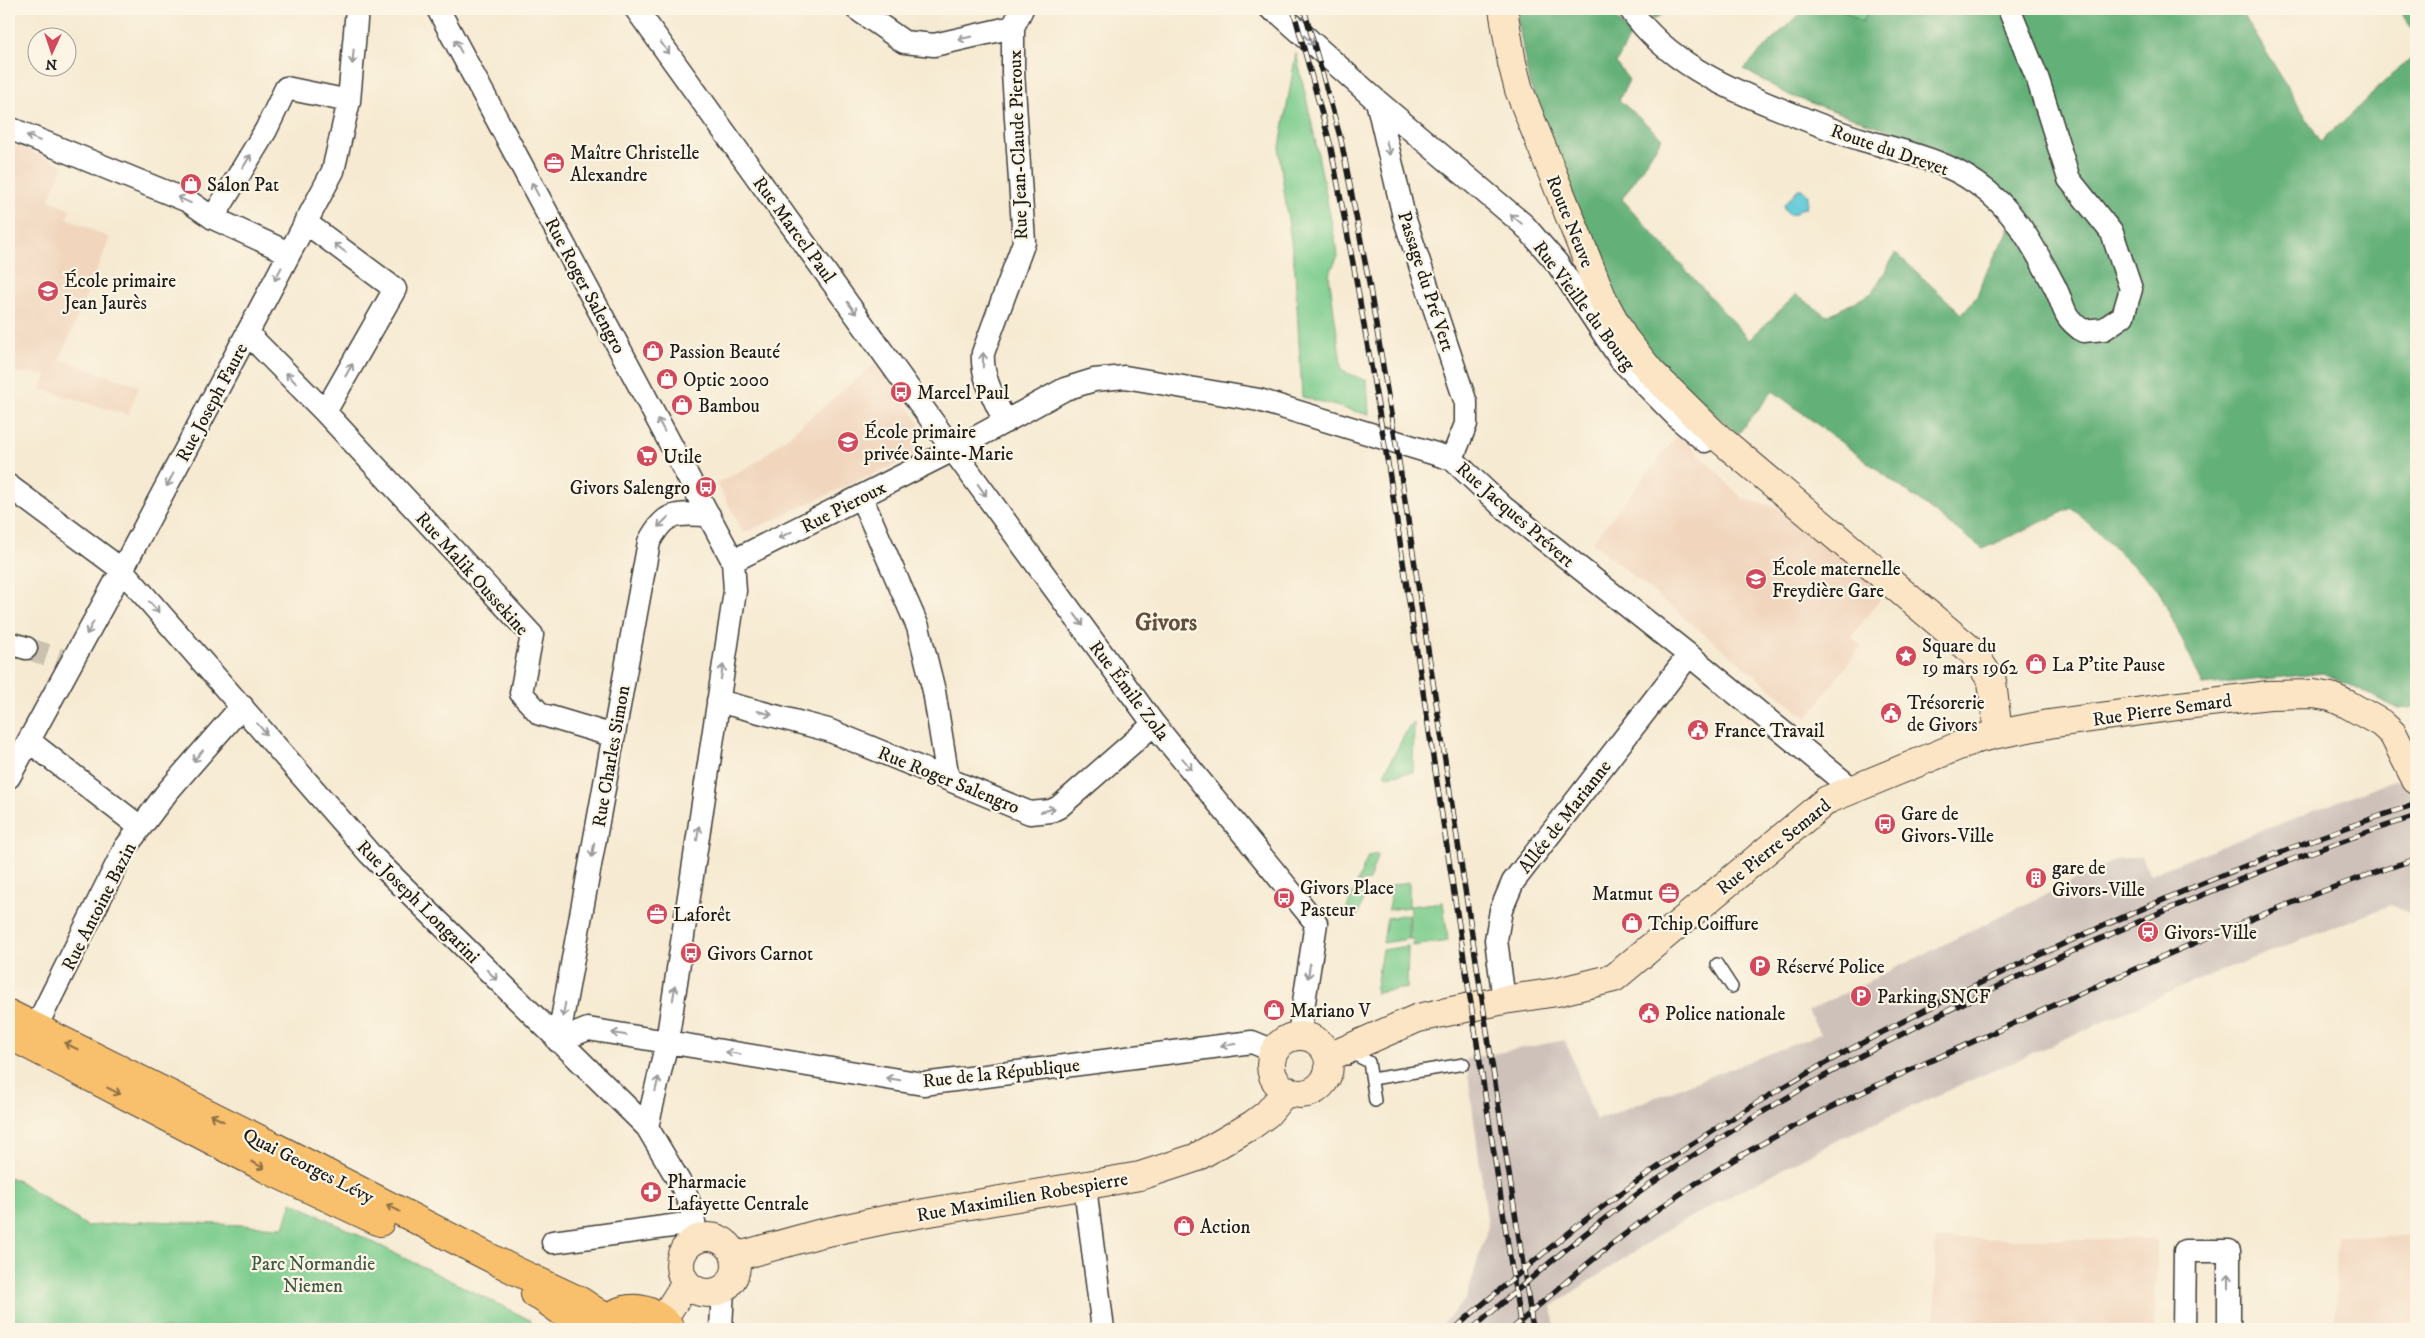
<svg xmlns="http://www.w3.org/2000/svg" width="2425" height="1338" font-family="'IM FELL DW Pica',serif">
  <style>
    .built { fill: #f1d5bd }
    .industrial { fill: #cec1ba }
    .green { fill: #7bcc8d; stroke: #4c7454 }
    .forest { fill: #64b078; stroke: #40664a }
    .water { fill: #5dc8d8; stroke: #3c727a }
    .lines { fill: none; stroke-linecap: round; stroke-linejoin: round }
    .street-tunnel { stroke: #cac1ae; stroke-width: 22; stroke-dasharray: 22 11; stroke-linecap: butt }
    .lane-casing { stroke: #3d3b37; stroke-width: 14 }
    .street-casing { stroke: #3d3b37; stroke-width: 25 }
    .secondary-casing { stroke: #3d3b37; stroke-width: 30 }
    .primary-casing { stroke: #3d3b37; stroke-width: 30 }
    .lane { stroke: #fff; stroke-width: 11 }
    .street { stroke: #fff; stroke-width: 22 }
    .secondary { stroke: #fce5c4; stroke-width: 28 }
    .primary { stroke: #f8bf6c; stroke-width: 28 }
    .rail-casing { stroke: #1c1c1c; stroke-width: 5.5 }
    .rail { stroke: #fcf5e5; stroke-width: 4; stroke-dasharray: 11; stroke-linecap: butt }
    .oneway { stroke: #999 }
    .oneway2 { stroke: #8a6e44 }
    .labels { text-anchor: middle; stroke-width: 4.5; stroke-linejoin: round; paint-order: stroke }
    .street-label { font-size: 19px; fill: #1c1c1c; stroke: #fcf5e5 }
    .poi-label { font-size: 19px; fill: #1c1c1c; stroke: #fcf5e5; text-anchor: start }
    .park-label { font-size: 19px; fill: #3d5a44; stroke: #fcf5e5 }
    .district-label { font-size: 24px; font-weight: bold; fill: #63513e; stroke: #fcf5e5 }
  </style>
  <rect width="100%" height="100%" fill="#fcf5e5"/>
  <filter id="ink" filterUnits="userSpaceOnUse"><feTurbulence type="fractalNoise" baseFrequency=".02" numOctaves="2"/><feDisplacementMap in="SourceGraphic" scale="10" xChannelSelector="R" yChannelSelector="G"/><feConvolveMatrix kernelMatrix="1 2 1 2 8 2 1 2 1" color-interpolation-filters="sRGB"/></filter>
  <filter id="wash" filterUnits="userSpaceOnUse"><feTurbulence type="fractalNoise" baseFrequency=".0096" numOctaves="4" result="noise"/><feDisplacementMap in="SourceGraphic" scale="20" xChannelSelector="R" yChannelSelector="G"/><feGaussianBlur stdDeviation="1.12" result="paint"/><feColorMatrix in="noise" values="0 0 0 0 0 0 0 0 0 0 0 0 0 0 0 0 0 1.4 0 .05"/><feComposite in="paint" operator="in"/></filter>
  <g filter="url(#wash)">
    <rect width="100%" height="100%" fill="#f6ead2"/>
    <path class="built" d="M9 142 63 165 49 200 71 209 67 218 110 238 60 359 139 386 128 415 41 389 46 375 9 372Z
      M877 362 919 422 913 456 744 533 717 483 757 462Z
      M1679 434 1743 499 1777 507 1888 589 1851 637 1861 646 1807 718 1592 542Z
      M2416 1236V1329H2335L2337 1237Z
      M1935 1239H2157L2155 1329H1935Z"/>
    <path class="industrial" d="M2393 780H2416V915L2391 905 2193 982 1843 1137 1670 1228 1552 1306 1555 1329H1438L1466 1299 1488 1226 1466 1059 1565 1040 1596 1120 1820 1034 1808 1011 2116 860 2141 856 2150 874Z"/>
    <path class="green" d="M1841 9H1870L1862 22Z
      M1296 53 1312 124 1338 256 1329 275 1342 371 1367 381 1369 415 1302 397 1295 271 1279 153Z
      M1414 723 1413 772 1386 776 1384 774 1408 728Z
      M1378 854 1369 881 1357 883 1368 856Z
      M1409 882V907L1388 910 1392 885Z
      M1367 888 1358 915 1343 918 1354 891Z
      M1443 902 1448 941 1412 946 1414 939H1409L1410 906Z
      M1408 914V939L1383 943 1387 918Z
      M1408 946 1407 988 1375 993 1382 950Z
      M9 1177 19 1181 87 1226 152 1221 284 1227 292 1202 530 1320 535 1329H9Z"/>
    <path class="forest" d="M1516 9H1608L1631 35 1616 63 1629 80 1619 100 1662 138 1622 199 1749 340 1796 295 1827 316 1872 293 1896 253 1962 314 1977 296 1984 276 2008 232 2011 198 1929 144 1791 96 1743 69 1804 9H1841L1862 22 1870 9H2240L2321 142 2416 53V707L2399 709 2324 673 2203 685 2158 589 2072 508 1983 549 1773 391 1738 434 1667 373 1622 323 1529 83Z
      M1645 9H1670L1653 20Z
      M2398 9H2416V34Z"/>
    <path class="water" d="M1798 189H1802L1808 195 1806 208 1800 209 1795 214 1789 215 1784 208V205Z"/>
  </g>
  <g filter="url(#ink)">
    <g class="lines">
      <path class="street-tunnel" d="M26 648 63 660"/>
      <g class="lane-casing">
        <path id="lane" d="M1717 964 1732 987
          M1348 1059 1355 1055 1369 1062 1375 1101
          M1372 1079 1464 1064"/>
      </g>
      <g class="street-casing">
        <path id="street" d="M438 9 733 561 735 591 667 1042 647 1127
          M636 9 953 450 1153 723 1316 923 1299 1035
          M857 9 904 42 934 45 1013 27
          M1271 9 1280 14 1377 101 1524 225 1557 263 1621 360 1680 420 1705 441
          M1630 9C1666 61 1724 87 1782 110 1809 121 1836 132 1863 140 1903 152 1942 159 1976 183 2015 209 2034 247 2055 287 2066 309 2061 315 2083 331L2104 329 2123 316 2131 289 2112 233 2069 179 2038 80 2009 9
          M1377 101 1404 217 1466 403V424L1452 459
          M9 128 188 201 213 218 289 253
          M213 218 266 130 286 88 349 101
          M305 222 395 289 325 412
          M247 333 325 412 532 635 521 693 540 714 614 736
          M1005 422C995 400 981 377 983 353L1024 242 1013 72V27L1022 9
          M9 486 122 570 370 854 647 1127 683 1188 691 1207 697 1238
          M861 497 918 627 934 691 948 779
          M733 561 953 450 1065 389 1094 380 1125 377 1259 400 1452 459 1503 507 1689 655 1851 788
          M9 643 26 648
          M718 701 828 730 1030 813 1051 811 1059 807 1146 731 1153 723
          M29 741 140 827
          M9 777 122 570 333 171 349 101 357 9
          M1504 1000 1496 940 1501 910 1513 882 1689 655
          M558 1041 588 1029 923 1084 1252 1042 1274 1051
          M558 1041 649 542C666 510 675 514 709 515
          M28 1043 125 848 168 791 242 706
          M1085 1187 1103 1329
          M553 1242 694 1223
          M721 1329 723 1288
          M2184 1329 2185 1251H2229V1329"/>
      </g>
      <g class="secondary-casing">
        <path id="secondary" d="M1503 9 1512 63 1519 90 1604 302 1623 337 1651 372 1713 433 1972 651 1992 681 1998 734
          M1271 1065a29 29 0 1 1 58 0a29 29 0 1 1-58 0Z
          M1329 1057 1418 1018 1504 1000 1557 992 1614 978 1827 800 1973 740 1998 734 2049 724 2178 706 2269 695 2314 694 2331 697 2347 704 2381 723 2393 734 2416 780
          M680 1265a28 28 0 1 1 56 0a28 28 0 1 1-56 0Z
          M735 1257 818 1234 889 1219 1140 1176 1195 1158 1252 1125 1267 1114 1287 1090
          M663 1319 686 1283"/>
      </g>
      <g class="primary-casing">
        <path id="primary" d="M9 1014 281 1150 514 1270 580 1301 607 1319
          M9 1035 271 1171 380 1222
          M535 1294 544 1299 586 1329
          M599 1329C617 1300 653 1304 671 1329"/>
      </g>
      <use href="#lane" class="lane"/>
      <use href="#street" class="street"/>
      <use href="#secondary" class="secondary"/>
      <use href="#primary" class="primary"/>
      <g class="rail-casing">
        <path id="rail" d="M1293 9 1330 143 1356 279 1388 464 1521 1329
          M1304 9 1341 140 1368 277 1399 462 1533 1329
          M1455 1329C1473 1311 1494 1295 1514 1278 1677 1137 1865 1034 2061 945 2177 892 2295 843 2416 804
          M1472 1329C1547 1264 1623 1199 1708 1146 1821 1073 1940 1012 2062 956 2178 903 2295 855 2416 816
          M1512 1329C1577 1271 1645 1214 1720 1168 1820 1107 1932 1061 2039 1012 2163 956 2286 900 2416 859"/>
      </g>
      <use href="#rail" class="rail"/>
    </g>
    <defs><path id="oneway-shaft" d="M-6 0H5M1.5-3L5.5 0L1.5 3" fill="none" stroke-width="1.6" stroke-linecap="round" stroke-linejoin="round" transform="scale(1.25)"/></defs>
    <g class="oneway">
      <use href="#oneway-shaft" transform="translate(965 38) rotate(168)"/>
      <use href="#oneway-shaft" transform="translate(1309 40) rotate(42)"/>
      <use href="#oneway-shaft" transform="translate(458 46) rotate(-118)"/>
      <use href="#oneway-shaft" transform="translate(665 48) rotate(54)"/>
      <use href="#oneway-shaft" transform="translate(353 57) rotate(95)"/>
      <use href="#oneway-shaft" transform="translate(33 138) rotate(-158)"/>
      <use href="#oneway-shaft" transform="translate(1388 148) rotate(77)"/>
      <use href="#oneway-shaft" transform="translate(247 161) rotate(-59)"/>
      <use href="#oneway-shaft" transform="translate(535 189) rotate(-118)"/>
      <use href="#oneway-shaft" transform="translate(184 200) rotate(-155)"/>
      <use href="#oneway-shaft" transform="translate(1516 219) rotate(-140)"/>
      <use href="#oneway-shaft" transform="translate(340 248) rotate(-143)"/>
      <use href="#oneway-shaft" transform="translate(278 274) rotate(118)"/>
      <use href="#oneway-shaft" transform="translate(852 308) rotate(54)"/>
      <use href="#oneway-shaft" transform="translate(983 360) rotate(-89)"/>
      <use href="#oneway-shaft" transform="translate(349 370) rotate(-60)"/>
      <use href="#oneway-shaft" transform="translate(291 378) rotate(-134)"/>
      <use href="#oneway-shaft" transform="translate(661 425) rotate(-118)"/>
      <use href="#oneway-shaft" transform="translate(170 480) rotate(118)"/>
      <use href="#oneway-shaft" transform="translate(982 490) rotate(54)"/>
      <use href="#oneway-shaft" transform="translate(663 522) rotate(135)"/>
      <use href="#oneway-shaft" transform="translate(785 535) rotate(154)"/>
      <use href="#oneway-shaft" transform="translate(154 607) rotate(49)"/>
      <use href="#oneway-shaft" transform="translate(1079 620) rotate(54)"/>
      <use href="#oneway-shaft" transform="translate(90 628) rotate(119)"/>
      <use href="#oneway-shaft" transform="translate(722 672) rotate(-81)"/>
      <use href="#oneway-shaft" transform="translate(765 713) rotate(15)"/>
      <use href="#oneway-shaft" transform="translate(262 729) rotate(49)"/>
      <use href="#oneway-shaft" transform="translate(198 756) rotate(131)"/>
      <use href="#oneway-shaft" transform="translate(1187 764) rotate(51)"/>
      <use href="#oneway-shaft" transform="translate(1048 810) rotate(-15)"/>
      <use href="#oneway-shaft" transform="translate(698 833) rotate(-82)"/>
      <use href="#oneway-shaft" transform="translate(593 850) rotate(100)"/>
      <use href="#oneway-shaft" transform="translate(1309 971) rotate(98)"/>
      <use href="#oneway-shaft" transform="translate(492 975) rotate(45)"/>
      <use href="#oneway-shaft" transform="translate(674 993) rotate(-81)"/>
      <use href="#oneway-shaft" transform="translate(564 1010) rotate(100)"/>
      <use href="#oneway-shaft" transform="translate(619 1034) rotate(-171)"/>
      <use href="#oneway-shaft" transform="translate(1228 1045) rotate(173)"/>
      <use href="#oneway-shaft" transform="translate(733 1053) rotate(-171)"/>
      <use href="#oneway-shaft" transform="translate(893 1079) rotate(-171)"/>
      <use href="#oneway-shaft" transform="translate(657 1084) rotate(-77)"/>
      <use href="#oneway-shaft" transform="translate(2229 1281) rotate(-90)"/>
    </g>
    <g class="oneway2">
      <use href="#oneway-shaft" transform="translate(71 1046) rotate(-154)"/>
      <use href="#oneway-shaft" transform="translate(114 1091) rotate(27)"/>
      <use href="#oneway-shaft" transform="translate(217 1118) rotate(-154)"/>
      <use href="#oneway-shaft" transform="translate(258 1165) rotate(27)"/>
      <use href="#oneway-shaft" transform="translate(393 1208) rotate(-153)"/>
    </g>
  </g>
  <defs>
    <g id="office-disc" transform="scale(1.125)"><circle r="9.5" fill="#d1495b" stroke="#fcf5e5"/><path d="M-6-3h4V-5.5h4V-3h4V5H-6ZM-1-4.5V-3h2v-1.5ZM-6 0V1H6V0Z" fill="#fff"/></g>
    <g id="shop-disc" transform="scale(1.125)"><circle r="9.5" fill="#d1495b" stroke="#fcf5e5"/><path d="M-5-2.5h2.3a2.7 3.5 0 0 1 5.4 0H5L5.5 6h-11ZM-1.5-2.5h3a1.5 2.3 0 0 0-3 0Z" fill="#fff"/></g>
    <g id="school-disc" transform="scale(1.125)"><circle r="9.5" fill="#d1495b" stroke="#fcf5e5"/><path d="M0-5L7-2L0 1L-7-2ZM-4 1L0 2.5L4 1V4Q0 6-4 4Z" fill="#fff"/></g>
    <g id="bus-disc" transform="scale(1.125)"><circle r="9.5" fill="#d1495b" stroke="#fcf5e5"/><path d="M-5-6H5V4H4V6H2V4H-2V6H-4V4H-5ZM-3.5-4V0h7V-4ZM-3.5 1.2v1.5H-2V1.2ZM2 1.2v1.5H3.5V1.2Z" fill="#fff"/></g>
    <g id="supermarket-disc" transform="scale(1.125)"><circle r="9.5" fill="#d1495b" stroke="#fcf5e5"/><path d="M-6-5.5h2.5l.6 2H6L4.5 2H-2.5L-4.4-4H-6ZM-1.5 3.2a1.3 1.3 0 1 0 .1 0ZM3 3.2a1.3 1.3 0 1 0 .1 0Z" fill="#fff"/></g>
    <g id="sight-disc" transform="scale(1.125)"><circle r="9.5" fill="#d1495b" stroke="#fcf5e5"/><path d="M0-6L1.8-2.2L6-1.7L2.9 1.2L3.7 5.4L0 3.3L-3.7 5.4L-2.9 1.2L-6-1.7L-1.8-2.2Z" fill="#fff"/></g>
    <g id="civic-disc" transform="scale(1.125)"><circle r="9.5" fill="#d1495b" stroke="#fcf5e5"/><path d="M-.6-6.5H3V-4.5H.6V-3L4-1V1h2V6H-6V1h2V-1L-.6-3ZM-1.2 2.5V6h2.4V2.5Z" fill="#fff"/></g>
    <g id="building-disc" transform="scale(1.125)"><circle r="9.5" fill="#d1495b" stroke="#fcf5e5"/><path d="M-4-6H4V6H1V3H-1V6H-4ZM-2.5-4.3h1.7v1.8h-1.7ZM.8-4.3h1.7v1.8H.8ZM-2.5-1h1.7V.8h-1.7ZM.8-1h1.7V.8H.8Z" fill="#fff"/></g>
    <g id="station-disc" transform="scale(1.125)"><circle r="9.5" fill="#d1495b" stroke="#fcf5e5"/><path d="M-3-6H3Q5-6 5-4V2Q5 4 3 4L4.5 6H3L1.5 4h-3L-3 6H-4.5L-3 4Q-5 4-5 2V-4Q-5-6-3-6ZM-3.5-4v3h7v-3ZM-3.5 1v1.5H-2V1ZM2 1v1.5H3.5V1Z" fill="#fff"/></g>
    <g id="parking-disc" transform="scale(1.125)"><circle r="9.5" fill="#d1495b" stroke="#fcf5e5"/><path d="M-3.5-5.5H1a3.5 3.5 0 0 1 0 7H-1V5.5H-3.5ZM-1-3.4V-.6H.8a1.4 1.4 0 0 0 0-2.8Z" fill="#fff"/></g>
    <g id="pharmacy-disc" transform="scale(1.125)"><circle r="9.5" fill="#d1495b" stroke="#fcf5e5"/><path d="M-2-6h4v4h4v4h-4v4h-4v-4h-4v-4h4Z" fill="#fff"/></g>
  </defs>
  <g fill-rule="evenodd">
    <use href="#office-disc" x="554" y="163"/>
    <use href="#shop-disc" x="191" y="184"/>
    <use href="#school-disc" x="48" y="291"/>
    <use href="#shop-disc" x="653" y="351"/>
    <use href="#shop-disc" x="667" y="379"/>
    <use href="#bus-disc" x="901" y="392"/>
    <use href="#shop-disc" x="682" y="405"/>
    <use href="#school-disc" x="848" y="442"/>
    <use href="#supermarket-disc" x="647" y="456"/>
    <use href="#bus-disc" x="706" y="487"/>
    <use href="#school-disc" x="1756" y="579"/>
    <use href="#sight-disc" x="1906" y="656"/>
    <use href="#shop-disc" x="2036" y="664"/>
    <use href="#civic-disc" x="1891" y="713"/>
    <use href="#civic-disc" x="1698" y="730"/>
    <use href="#bus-disc" x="1885" y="824"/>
    <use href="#building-disc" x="2036" y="878"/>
    <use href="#office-disc" x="1669" y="893"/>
    <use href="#bus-disc" x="1284" y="898"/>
    <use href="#office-disc" x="657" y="914"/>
    <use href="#shop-disc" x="1632" y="923"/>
    <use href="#station-disc" x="2148" y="932"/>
    <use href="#bus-disc" x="691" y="953"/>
    <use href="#parking-disc" x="1760" y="966"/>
    <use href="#parking-disc" x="1861" y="996"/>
    <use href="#shop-disc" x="1274" y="1010"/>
    <use href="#civic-disc" x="1649" y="1013"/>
    <use href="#pharmacy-disc" x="651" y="1192"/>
    <use href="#shop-disc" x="1184" y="1226"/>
  </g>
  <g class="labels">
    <g class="street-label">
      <text transform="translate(1017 145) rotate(-92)" y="7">Rue Jean-Claude Pieroux</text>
      <text transform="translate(1890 149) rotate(19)" y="7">Route du Drevet</text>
      <text transform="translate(1571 221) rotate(68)" y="7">Route Neuve</text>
      <text transform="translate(795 229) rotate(54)" y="7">Rue Marcel Paul</text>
      <text transform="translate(1427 281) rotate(72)" y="7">Passage du Pré Vert</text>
      <text transform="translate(586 285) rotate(62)" y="7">Rue Roger Salengro</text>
      <text transform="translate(1585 305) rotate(53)" y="7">Rue Vieille du Bourg</text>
      <text transform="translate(211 402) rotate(-62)" y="7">Rue Joseph Faure</text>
      <text transform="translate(843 506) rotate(-27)" y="7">Rue Pieroux</text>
      <text transform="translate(1516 514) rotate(41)" y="7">Rue Jacques Prévert</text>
      <text transform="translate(473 573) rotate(48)" y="7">Rue Malik Oussekine</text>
      <text transform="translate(1130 690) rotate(53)" y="7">Rue Émile Zola</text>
      <text transform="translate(2162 709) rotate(-8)" y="7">Rue Pierre Semard</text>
      <text transform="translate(610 756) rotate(-80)" y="7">Rue Charles Simon</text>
      <text transform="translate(949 779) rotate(22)" y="7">Rue Roger Salengro</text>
      <text transform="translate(1564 816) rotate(-52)" y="7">Allée de Marianne</text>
      <text transform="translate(1773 846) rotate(-39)" y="7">Rue Pierre Semard</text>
      <text transform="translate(419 901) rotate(45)" y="7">Rue Joseph Longarini</text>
      <text transform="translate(98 906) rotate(-63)" y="7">Rue Antoine Bazin</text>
      <text transform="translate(1001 1072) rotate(-6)" y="7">Rue de la République</text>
      <text transform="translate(309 1165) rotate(27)" y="7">Quai Georges Lévy</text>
      <text transform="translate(1022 1196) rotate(-10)" y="7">Rue Maximilien Robespierre</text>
    </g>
    <g class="poi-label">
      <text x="570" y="159">Maître Christelle<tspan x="570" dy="22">Alexandre</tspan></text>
      <text x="207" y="191">Salon Pat</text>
      <text x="64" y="287">École primaire<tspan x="64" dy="22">Jean Jaurès</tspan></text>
      <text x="669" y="358">Passion Beauté</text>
      <text x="683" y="386">Optic 2000</text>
      <text x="917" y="399">Marcel Paul</text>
      <text x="698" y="412">Bambou</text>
      <text x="864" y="438">École primaire<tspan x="864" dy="22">privée Sainte-Marie</tspan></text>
      <text x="663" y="463">Utile</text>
      <text x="690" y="494" text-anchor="end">Givors Salengro</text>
      <text x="1772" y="575">École maternelle<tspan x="1772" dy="22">Freydière Gare</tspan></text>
      <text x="1922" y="652">Square du<tspan x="1922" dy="22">19 mars 1962</tspan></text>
      <text x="2052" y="671">La P'tite Pause</text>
      <text x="1907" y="709">Trésorerie<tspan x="1907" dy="22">de Givors</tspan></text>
      <text x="1714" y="737">France Travail</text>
      <text x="1901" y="820">Gare de<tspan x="1901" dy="22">Givors-Ville</tspan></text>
      <text x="2052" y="874">gare de<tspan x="2052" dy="22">Givors-Ville</tspan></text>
      <text x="1300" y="894">Givors Place<tspan x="1300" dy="22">Pasteur</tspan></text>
      <text x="1653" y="900" text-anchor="end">Matmut</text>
      <text x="673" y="921">Laforêt</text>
      <text x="1648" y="930">Tchip Coiffure</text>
      <text x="2164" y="939">Givors-Ville</text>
      <text x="707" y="960">Givors Carnot</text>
      <text x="1776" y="973">Réservé Police</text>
      <text x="1877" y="1003">Parking SNCF</text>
      <text x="1290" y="1017">Mariano V</text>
      <text x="1665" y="1020">Police nationale</text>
      <text x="667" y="1188">Pharmacie<tspan x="667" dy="22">Lafayette Centrale</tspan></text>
      <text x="1200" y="1233">Action</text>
    </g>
    <g class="park-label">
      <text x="313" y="1270">Parc Normandie<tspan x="313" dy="22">Niemen</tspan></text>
    </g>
    <g class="district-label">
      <text x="1166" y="630">Givors</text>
    </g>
  </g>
  <rect width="2425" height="1338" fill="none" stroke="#fcf5e5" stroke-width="30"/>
  <g transform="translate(52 52) rotate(183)"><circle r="24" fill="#fcf5e5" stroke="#a29e95"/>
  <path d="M0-4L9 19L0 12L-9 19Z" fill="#d1495b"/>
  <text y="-8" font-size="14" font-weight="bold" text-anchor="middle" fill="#1c1c1c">N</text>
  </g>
</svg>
